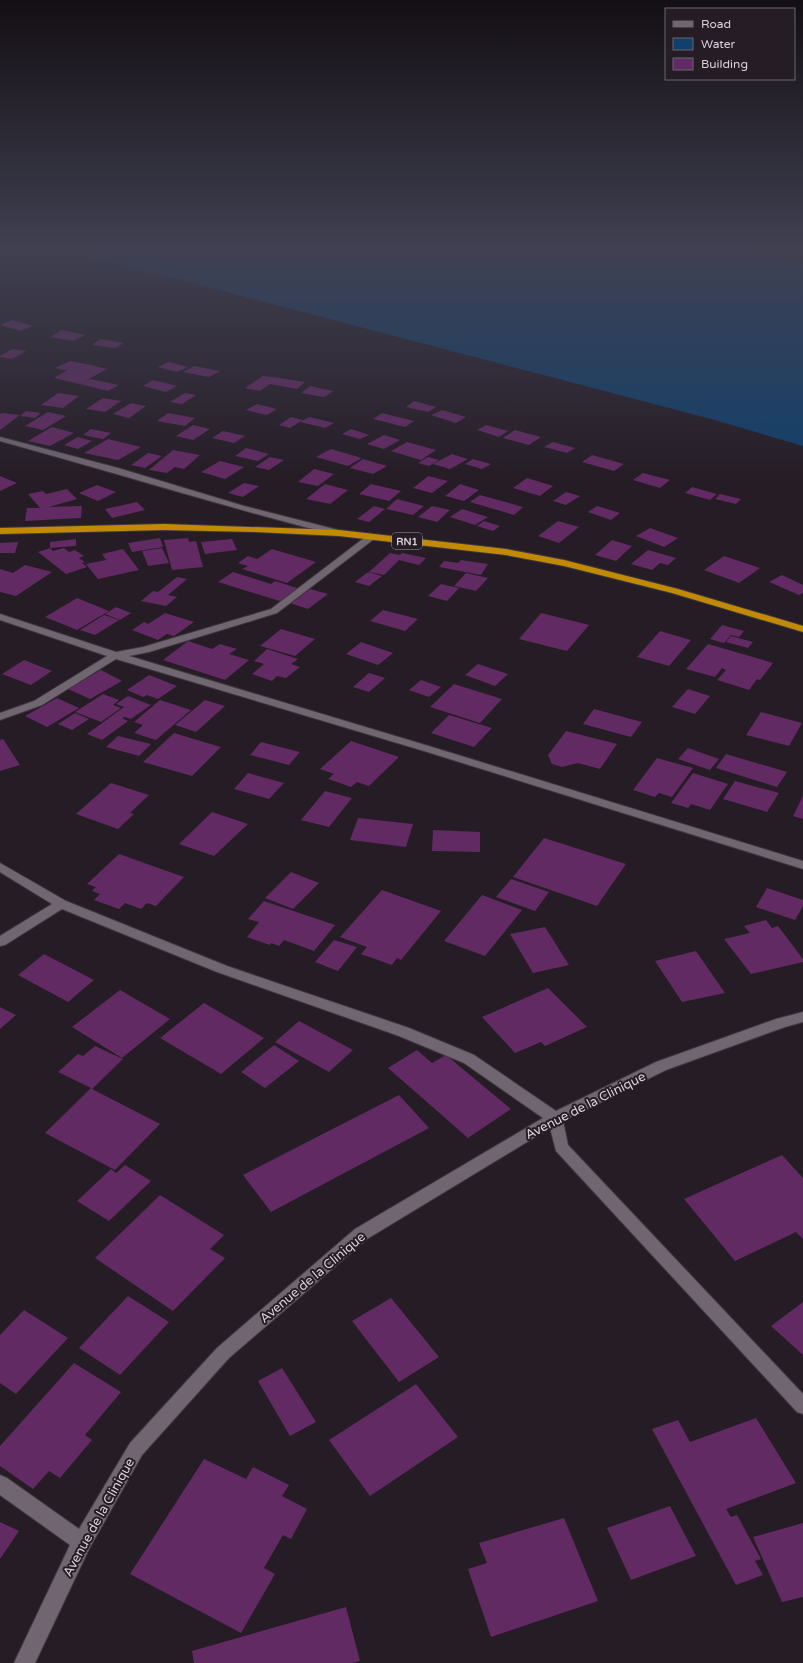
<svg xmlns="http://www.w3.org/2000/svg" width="803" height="1663" font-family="'Varela Round',sans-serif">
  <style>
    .water { fill: #10406c }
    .building { fill: #622a62 }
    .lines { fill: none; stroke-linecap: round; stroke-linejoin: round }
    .minor-casing { stroke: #3f383e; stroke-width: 2 }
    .highway-casing { stroke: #3f383e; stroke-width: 2 }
    .minor { fill: #706570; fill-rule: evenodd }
    .highway { fill: #c18904; fill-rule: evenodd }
    .labels { text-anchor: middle; stroke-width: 4; stroke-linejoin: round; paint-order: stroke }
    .shield { fill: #251c25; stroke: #a39ba2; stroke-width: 1 }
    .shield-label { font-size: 10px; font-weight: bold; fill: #d9d2d8 }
    .near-street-label { font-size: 13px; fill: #d9d2d8; stroke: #251c25 }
  </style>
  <rect width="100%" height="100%" fill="#251c25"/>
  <path class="water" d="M58 248H745L803 264V446L715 420Z"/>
  <path class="building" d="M12 320 33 326 20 331 0 325Z
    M62 330 85 335 73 341 50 337Z
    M101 339 124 343 115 348 92 345Z
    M12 349 26 351 12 359 0 357V356Z
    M70 361 91 365 107 369 80 384 54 378 69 369 65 370 55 368Z
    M169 362 188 367 177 372 158 367Z
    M194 366 220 371 209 377 183 372Z
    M263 376 279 378 305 382 297 389 270 384 260 391 245 388Z
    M90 379 119 385 108 391 80 384Z
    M153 380 177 386 166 392 143 386Z
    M310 386 333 391 324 397 301 393Z
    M58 393 79 396 63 408 41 405Z
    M185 393 196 395 182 404 170 402Z
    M103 398 121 401 105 412 86 409Z
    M414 401 436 407 428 412 406 407Z
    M131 403 146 406 129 418 113 414Z
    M257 404 277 409 267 415 246 410Z
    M442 410 466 417 456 423 431 415Z
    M26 411 41 413 35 418 20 416Z
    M48 412 66 416 43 430 25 426Z
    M2 413 20 415 0 430V414Z
    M168 413 195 418 185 426 157 421Z
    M382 413 414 421 405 427 373 419Z
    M291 417 303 420 290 428 279 425Z
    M309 417 334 423 325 428 300 422Z
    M193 425 210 429 193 440 176 436Z
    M486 425 508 431 499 437 477 430Z
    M52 427 74 433 50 446 28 441Z
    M91 429 111 433 103 439 83 435Z
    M351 429 369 435 360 439 342 434Z
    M515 430 541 437 529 445 503 438Z
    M223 431 245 436 234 443 212 438Z
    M384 435 400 440 384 449 367 444Z
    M78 437 92 441 78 449 64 445Z
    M108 439 141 447 118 460 84 453Z
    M407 442 436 450 421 460 391 451Z
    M553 442 575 448 567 453 544 447Z
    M246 448 269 454 258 461 235 456Z
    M331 449 362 458 348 466 316 457Z
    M173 450 200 455 184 469 175 467 167 473 149 470Z
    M148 453 162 456 145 468 131 465Z
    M452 454 468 459 450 469 433 464Z
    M592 455 624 464 614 471 582 462Z
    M270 457 284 460 269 470 255 467Z
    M428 457 439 460 429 466 418 463Z
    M363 459 387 466 373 474 350 468Z
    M473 459 491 464 482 469 465 464Z
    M220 461 244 467 225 479 201 472Z
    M314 469 334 474 318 486 298 482Z
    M643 473 670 480 660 488 633 480Z
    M0 476 17 483 0 491Z
    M428 476 448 481 432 493 413 488Z
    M527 478 553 486 540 496 513 488Z
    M244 483 259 486 243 497 228 493Z
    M325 484 348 490 330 504 306 499Z
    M371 484 401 491 389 501 359 494Z
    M460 484 479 490 464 501 445 496Z
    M97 485 116 492 98 501 79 493Z
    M692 487 717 494 710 500 685 493Z
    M67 489 77 499 49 507 82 506 81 518 25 521 27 508H40L28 494 43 491 46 494Z
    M566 492 580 496 566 505 553 501Z
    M720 494 741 499 736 504 715 499Z
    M480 495 523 507 514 515 470 502Z
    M397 499 424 506 413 515 386 509Z
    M137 502 145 510 112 518 105 509Z
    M374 506 385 509 369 522 357 519Z
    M432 506 450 510 437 522 418 517Z
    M597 506 620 513 611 520 588 512Z
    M462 509 488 517 475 525 450 517Z
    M484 521 500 526 493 531 477 526Z
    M558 521 579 527 559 543 538 536Z
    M650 528 678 538 664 547 636 536Z
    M160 538 163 547 132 552 128 543Z
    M188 538 189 542 196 541 203 567 172 570 164 540Z
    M76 539V546L50 548V542Z
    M232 539 237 550 205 554 201 542Z
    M612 540 632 546 616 561 595 555Z
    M18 542 15 553H0V543Z
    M50 548 53 551 64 548 69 552 75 550 84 556 79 558 85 562 82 563 87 567 66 574 38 552Z
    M162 548 169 563 148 566 142 551Z
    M123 549 139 570 98 579 86 564 106 560 102 554Z
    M272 549 316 562 287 583 242 569 248 566 238 563 248 556 257 559Z
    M648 550 676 558 668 565 660 563 652 570 631 564Z
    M390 553 400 555 402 553 426 558 419 565 399 560 384 575 369 572Z
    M724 556 760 568 739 583 704 570Z
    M461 560 488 564 481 575 439 567 444 561 458 563Z
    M25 565 52 572 16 596 0 592V569L13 573Z
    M233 572 271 584 257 594 218 582Z
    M368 572 382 576 369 586 355 582Z
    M466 573 488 578 476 591 454 586Z
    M782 575 803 585V593L799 595 769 582Z
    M177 577 187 579 168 595 177 597 166 606 141 601 153 591 158 592Z
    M275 581 300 589 283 602 257 594Z
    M441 584 459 588 447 601 428 596Z
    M310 589 328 594 308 609 290 603Z
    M77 598 109 611 77 630 45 617Z
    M116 607 131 613 120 620 105 614Z
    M383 610 418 619 405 631 370 621Z
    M165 613 194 622 174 636 167 634 158 640 132 630 144 622 148 624Z
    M541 613 589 625 567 651 519 639Z
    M104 615 119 620 95 635 80 630Z
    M722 625 744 631 739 637 731 635 724 643 710 639Z
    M281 629 315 639 295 656 260 646Z
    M660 631 691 640 669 666 637 657Z
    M731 636 753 642 748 648 726 642Z
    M188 641 212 649 220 644 237 649 229 654 249 660 225 680 163 660Z
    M361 642 393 653 378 665 346 654Z
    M708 644 773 663 760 680 737 673 757 679 749 690 717 680 726 670 722 668 715 677 686 669Z
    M267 649 298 659 291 664 300 667 286 678 277 676 272 681 252 674 264 664 254 661Z
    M24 660 52 671 31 685 2 674Z
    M478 664 508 674 495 686 465 675Z
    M101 670 122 681 90 699 68 689Z
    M369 673 385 678 369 692 353 687Z
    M149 675 177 686 158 699 147 695 143 697 127 690Z
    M421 680 441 687 429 697 409 690Z
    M454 684 502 699 480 723 430 707Z
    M688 689 710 696 695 714 672 707Z
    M103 694 119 700 113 705 121 708 101 722 75 712Z
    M128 696 151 705 131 719 125 717 122 718 128 721 102 740 87 734 124 707 116 704Z
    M57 698 79 708 47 727 25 716Z
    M160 700 191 710 156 740 134 733 143 725 134 722Z
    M205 700 225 706 196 732 175 725Z
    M594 709 642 722 631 737 583 724Z
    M761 712 802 723 789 746 746 735Z
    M75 713 89 719 72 730 58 724Z
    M449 715 492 728 474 747 431 733Z
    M566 731 617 744 600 769 578 763 562 767 552 764 548 755Z
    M174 733 221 747 192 776 143 762Z
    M118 736 151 744 139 756 106 747Z
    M3 739 20 765 0 771V740Z
    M351 741 399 757 369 786 357 782 351 787 328 779 334 774 320 769Z
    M261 742 300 752 289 765 250 755Z
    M688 748 719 759 710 770 678 759Z
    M726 754 787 772 777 787 716 768Z
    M657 758 693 768 672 797 659 793 655 797 633 790Z
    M248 773 284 783 269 799 234 789Z
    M693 773 728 784 710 810 691 804 688 808 671 803Z
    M735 781 779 793 767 812 723 799Z
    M111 783 149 795 130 813 134 814 118 829 76 814Z
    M325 791 352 798 329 827 301 820Z
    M803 796V819L793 816Z
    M212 812 248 824 214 856 179 844Z
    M358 818 413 824 406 847 350 840Z
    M433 830 480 832V852L432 851Z
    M544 838 626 864 597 906 513 877Z
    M119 854 184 877 156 906 147 903 141 909 125 903 119 909 94 900 100 894 92 891 96 887 87 884Z
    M291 872 319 883 293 909 265 898Z
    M511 879 549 892 535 911 496 897Z
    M767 888 803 900V906L795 920 756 907Z
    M382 890 441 911 401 960 397 958 392 965 361 954 367 947 340 937Z
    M482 895 522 910 485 956 444 941Z
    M264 901 335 925 314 951 284 940 279 946 271 943 270 945 247 937 259 922 248 919Z
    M766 920 772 928 778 926 803 959V962L751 974 724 939 750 933 744 926Z
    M545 927 569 965 533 973 510 934Z
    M334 940 357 947 338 971 315 962Z
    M696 951 725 993 682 1002 655 961Z
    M44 954 94 980 68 1002 18 975Z
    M548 988 587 1027 545 1046 541 1042 515 1053 482 1017Z
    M120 990 170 1019 122 1058 72 1027Z
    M204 1003 264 1038 221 1074 160 1038Z
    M0 1007 16 1015 0 1029Z
    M299 1021 353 1050 329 1072 275 1042Z
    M274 1045 299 1061 265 1088 241 1072Z
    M95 1046 123 1059 92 1089 160 1124 115 1170 45 1133 91 1088 58 1072 78 1054 83 1056Z
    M417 1050 432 1063 446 1055 511 1109 468 1138 388 1068Z
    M399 1095 429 1128 271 1212 243 1175Z
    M782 1155 803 1178V1239L796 1232 735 1261 684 1199Z
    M125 1165 151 1181 109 1221 77 1201 111 1169 116 1173Z
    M160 1195 224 1235 210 1249 225 1258 173 1311 95 1258Z
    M128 1296 169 1322 120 1375 79 1348Z
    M391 1298 439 1357 399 1382 352 1321Z
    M803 1302V1355L771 1326Z
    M24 1310 68 1338 16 1394 0 1383V1335Z
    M74 1363 121 1392 85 1435 92 1440 60 1478 49 1471 33 1489 0 1466V1446Z
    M282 1368 316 1422 290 1436 258 1381Z
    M416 1384 458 1437 370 1496 329 1440Z
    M756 1418 796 1483 726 1509 731 1517 737 1515 761 1559 755 1561 763 1575 736 1585 652 1429 678 1420 690 1442Z
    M204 1459 246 1479 253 1467 289 1485 282 1496 307 1509 291 1539 283 1535 264 1568 275 1574 241 1633 130 1574Z
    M670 1506 696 1556 631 1580 607 1528Z
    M564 1518 598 1601 491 1637 468 1569 487 1563 479 1543Z
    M0 1522 19 1531 0 1559Z
    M803 1523V1597L782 1602 753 1537Z
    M346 1607 360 1661 352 1663H194L192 1651Z"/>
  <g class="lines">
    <g class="minor-casing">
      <path id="minor" d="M0 437 118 468 244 506 342 531 343 533 339 536C225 507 113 472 0 441Z
        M371 534 376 537 374 539 277 613 149 652 129 656 432 747 803 861V869L424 751 116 659 42 705 0 720V713L34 701 107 656 0 620V614L116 652 143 647 271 609 368 535Z
        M0 863 66 901 227 966 409 1028 474 1055 556 1111 656 1062 776 1019 803 1012V1022L785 1027 666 1070 563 1121 568 1145 803 1394V1414L797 1412 556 1151 550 1128 367 1239 229 1358 142 1455 89 1549 35 1663H14L70 1545 0 1495V1475L7 1478 79 1529 130 1443 217 1348 355 1229 543 1118 464 1063 399 1036 217 972 62 909 5 945 0 946V936L52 904 0 872Z"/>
    </g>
    <g class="highway-casing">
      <path id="highway" d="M164 524 339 530 506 549 564 560 678 589 803 626V632L672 593 564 566 506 555 339 536 255 532 164 530 0 534V528Z"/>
    </g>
    <use href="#minor" class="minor"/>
    <use href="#highway" class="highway"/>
  </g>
  <linearGradient id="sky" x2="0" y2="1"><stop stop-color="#140f14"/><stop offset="0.52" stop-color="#404051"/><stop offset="1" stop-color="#404051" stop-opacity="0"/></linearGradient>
  <rect width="803" height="481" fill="url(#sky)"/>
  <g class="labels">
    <rect class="shield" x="392" y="533" width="30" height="16" rx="3"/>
    <g class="shield-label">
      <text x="407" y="545">RN1</text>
    </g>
    <g class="near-street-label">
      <text transform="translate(585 1105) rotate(-27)" y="5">Avenue de la Clinique</text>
      <text transform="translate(312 1277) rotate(-40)" y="5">Avenue de la Clinique</text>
      <text transform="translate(98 1517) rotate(-61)" y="5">Avenue de la Clinique</text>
    </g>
  </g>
  <rect x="665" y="8" width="130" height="72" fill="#251c25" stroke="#6d656d"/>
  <rect x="673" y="21" width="20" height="6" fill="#706570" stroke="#6d656d"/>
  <text x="701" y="28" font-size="12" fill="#d9d2d8">Road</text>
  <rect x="673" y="38" width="20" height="12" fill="#10406c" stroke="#6d656d"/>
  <text x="701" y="48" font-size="12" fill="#d9d2d8">Water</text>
  <rect x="673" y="58" width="20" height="12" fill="#622a62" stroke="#6d656d"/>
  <text x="701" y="68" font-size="12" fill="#d9d2d8">Building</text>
</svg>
